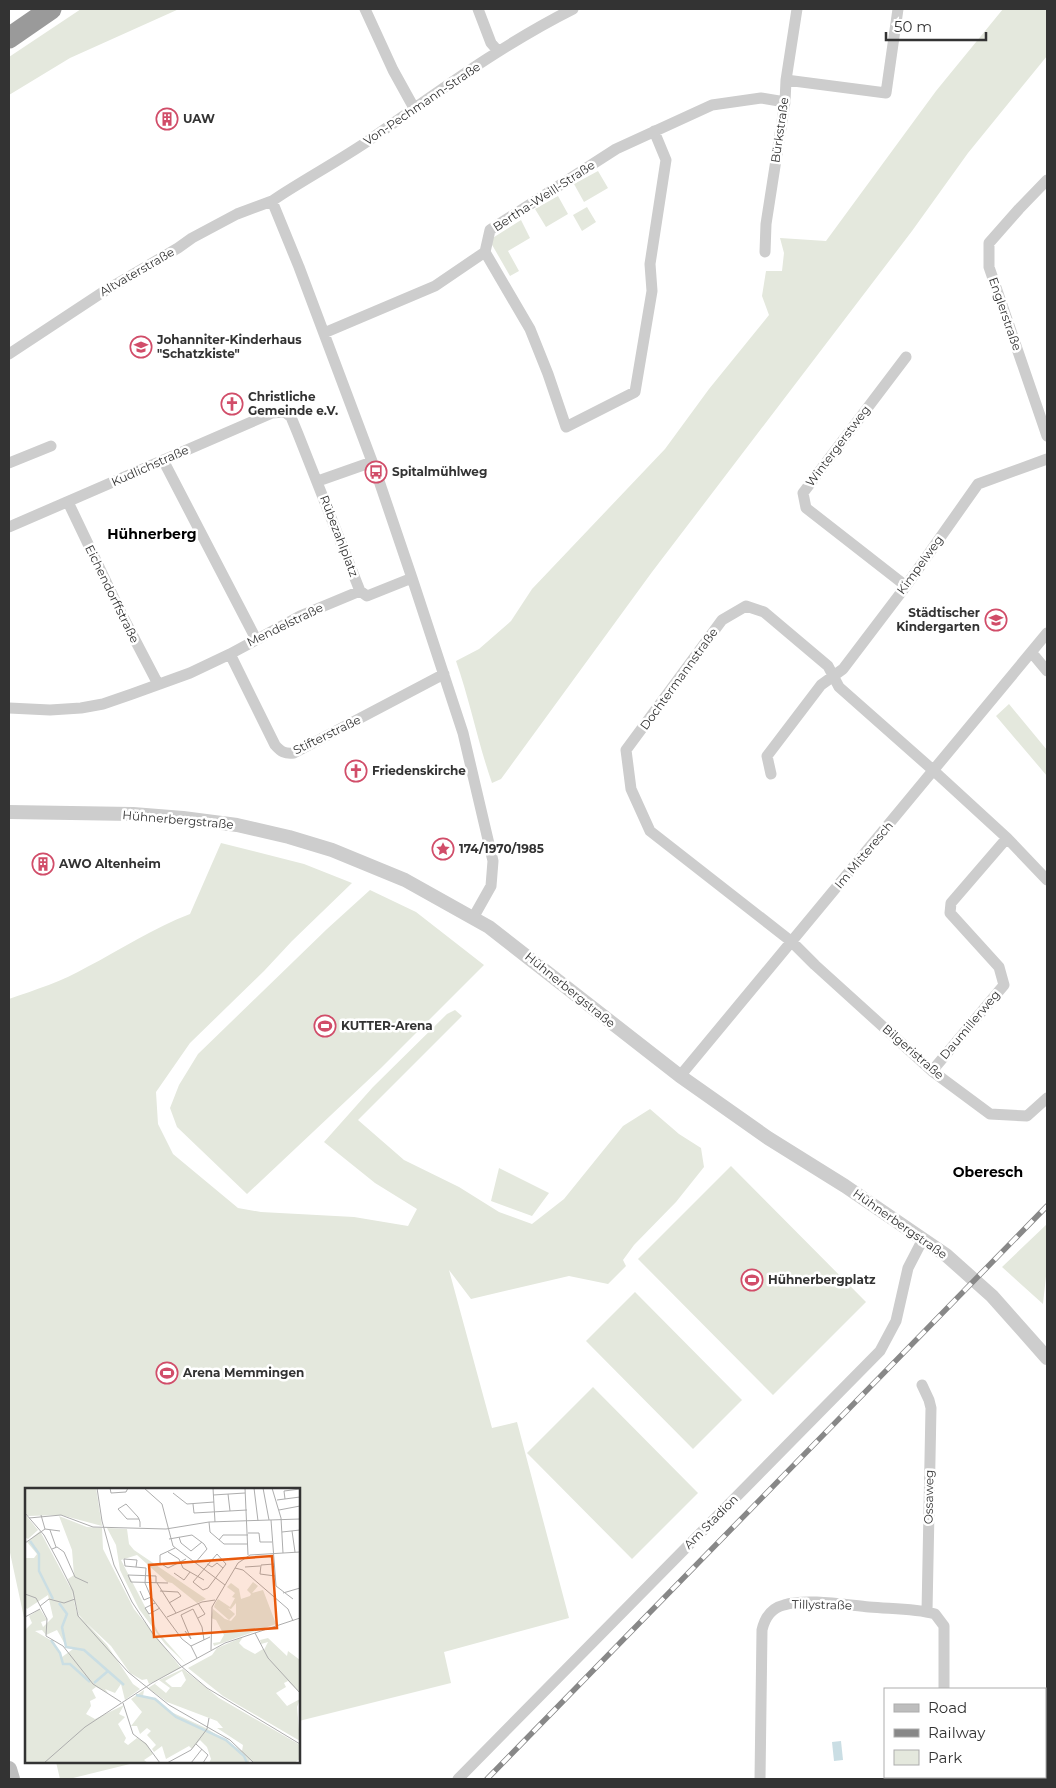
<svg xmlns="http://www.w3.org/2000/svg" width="1056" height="1788" font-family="Montserrat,sans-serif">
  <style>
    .green { fill: #e4e8dd }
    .water { fill: #cadee4 }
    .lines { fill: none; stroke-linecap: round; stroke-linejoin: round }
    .minor { stroke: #cdcdcd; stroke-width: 11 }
    .tertiary { stroke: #cdcdcd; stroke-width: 14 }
    .secondary { stroke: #bdbdbd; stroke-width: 16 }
    .motorway { stroke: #9a9a9a; stroke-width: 21 }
    .rail-casing { stroke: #888; stroke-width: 5.5 }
    .rail { stroke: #fff; stroke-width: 4; stroke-dasharray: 11; stroke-linecap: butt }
    .labels { text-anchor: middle; stroke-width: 5; stroke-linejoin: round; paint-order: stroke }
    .street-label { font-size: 12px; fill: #333; stroke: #fff }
    .poi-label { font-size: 12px; font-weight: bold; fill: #333; stroke: #fff; text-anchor: start }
    .neighbourhood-label { font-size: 14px; font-weight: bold; fill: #000; stroke: #fff }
    .inset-river { fill: none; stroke: #cadee4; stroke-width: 2.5 }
    .inset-road { fill: none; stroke: #adadad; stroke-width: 1 }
    .view { fill: #e8590c; fill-opacity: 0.15; stroke: #e8590c; stroke-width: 2.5 }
    .inset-edge { fill: none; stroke: #333; stroke-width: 2.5 }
  </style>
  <rect width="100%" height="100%" fill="#fff"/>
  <path class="green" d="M81 9H179L70 58 9 95V57Z
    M1003 9H1047V56L968 153 912 231 652 572 501 779 492 783C478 743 470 701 456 661L479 649 511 621 532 589 665 449 709 389 769 315 762 296 766 271H782L784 253 780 238 826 241 936 91Z
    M598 171 608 188 584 202 574 184Z
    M558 196 568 214 546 227 535 209Z
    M587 207 596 222 582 231 573 215Z
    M521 220 530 238 508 251 519 271 510 276 491 243V239Z
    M1009 704 1047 750V776L996 716Z
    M221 843 304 864 352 883 292 941 264 971 190 1043 156 1092 158 1124 173 1154 238 1208 261 1212 354 1217 408 1226 417 1209 375 1183 324 1142 373 1087 447 1014 455 1010 462 1016 358 1120 404 1160 459 1187 499 1212 532 1224 564 1199 623 1126 650 1109 679 1134 701 1148 704 1167 676 1202 634 1245 623 1260 626 1266 608 1284 569 1276 471 1299 449 1270 492 1428 517 1422 569 1618 444 1652 451 1683 299 1721V1489H26V1627L9 1548V999C35 990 63 981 87 967 122 949 153 928 190 914Z
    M370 890 416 912 484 965 381 1068 247 1194 177 1127 170 1108 179 1085 198 1054 327 929Z
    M731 1166 866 1302 773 1395 638 1259Z
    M499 1168 549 1193 532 1216 491 1201Z
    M1047 1224V1267L1043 1304 1002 1267Z
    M635 1292 742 1400 693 1449 586 1341Z
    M593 1387 698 1493 632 1559 527 1453Z
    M56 1762H138L69 1779H60Z"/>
  <path class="water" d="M841 1741 843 1760 834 1761 832 1742Z"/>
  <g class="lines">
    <path class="minor" d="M365 9 393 70 414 108
      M478 9 491 43 498 51
      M786 80 886 93 898 9
      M1047 180 1019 209 989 243V267L1047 436
      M272 201 299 267 376 472 412 578 463 733 493 861 491 886 473 918
      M485 252 530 329 548 374 566 427 635 392 652 291 650 264 666 160 654 131
      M765 252 766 224 785 102 786 80 797 9
      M324 333 435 286 485 252 490 230 616 149 712 105 761 98 785 102
      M9 354 103 292 178 248 192 238 237 214 272 201 281 195C309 177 338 161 365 143 433 96 499 46 573 9
      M906 357 803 493 806 508 906 586
      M163 460 256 639
      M9 463 51 446
      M318 481 372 462
      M68 502 121 613 158 684
      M9 527 272 413 285 412 291 417 298 434 360 591
      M1032 653 1047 671
      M230 654 275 745C281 752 285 754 294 753L444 674
      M9 708 50 710 81 708 103 704 132 694 190 673 230 654 300 616 360 591 367 596 412 578
      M771 774 767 756 821 685 843 669 906 586 978 484 1047 459
      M1047 880 1007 838 934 771 839 687 828 666 764 612 746 606 722 620 626 750 631 789 650 831 792 942 815 965 932 1071 990 1114 1027 1116 1047 1098
      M932 1071 1004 985 999 967 950 913 951 903 1007 838
      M680 1076 1047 633
      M922 1385 929 1400 931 1408 927 1612
      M458 1779 880 1351 896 1321 908 1268 923 1239
      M760 1779 762 1630C765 1617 771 1608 784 1605 806 1598 846 1605 869 1607 891 1609 914 1608 935 1614L944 1626V1689
      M943 1779V1777"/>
    <path class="tertiary" d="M9 812 133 814 183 818 237 825 289 837 332 850 405 880 489 927 680 1076 768 1138 845 1186 946 1255 992 1296 1047 1358"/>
    <path class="secondary" d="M9 1769 12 1779"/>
    <path class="motorway" d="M9 38 51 9"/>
    <g class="rail-casing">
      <path id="rail" d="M487 1779 1047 1206"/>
    </g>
    <use href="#rail" class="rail"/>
  </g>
  <defs>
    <g id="building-ring" transform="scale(1.125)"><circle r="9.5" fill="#fff" stroke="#d14d69" stroke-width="1.5"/><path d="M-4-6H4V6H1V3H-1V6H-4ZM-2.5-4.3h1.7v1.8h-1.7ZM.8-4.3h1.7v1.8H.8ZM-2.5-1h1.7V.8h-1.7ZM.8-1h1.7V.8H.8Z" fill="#d14d69"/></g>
    <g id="school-ring" transform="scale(1.125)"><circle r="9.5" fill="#fff" stroke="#d14d69" stroke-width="1.5"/><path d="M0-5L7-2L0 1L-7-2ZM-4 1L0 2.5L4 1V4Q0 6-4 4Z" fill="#d14d69"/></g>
    <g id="church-ring" transform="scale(1.125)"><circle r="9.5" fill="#fff" stroke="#d14d69" stroke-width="1.5"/><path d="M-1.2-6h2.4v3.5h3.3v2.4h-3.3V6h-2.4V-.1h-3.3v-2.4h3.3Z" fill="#d14d69"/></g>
    <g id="bus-ring" transform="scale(1.125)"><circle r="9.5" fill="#fff" stroke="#d14d69" stroke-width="1.5"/><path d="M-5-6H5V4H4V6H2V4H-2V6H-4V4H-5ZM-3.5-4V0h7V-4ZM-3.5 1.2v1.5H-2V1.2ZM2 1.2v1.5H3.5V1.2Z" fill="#d14d69"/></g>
    <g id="sight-ring" transform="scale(1.125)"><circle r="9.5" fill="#fff" stroke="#d14d69" stroke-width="1.5"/><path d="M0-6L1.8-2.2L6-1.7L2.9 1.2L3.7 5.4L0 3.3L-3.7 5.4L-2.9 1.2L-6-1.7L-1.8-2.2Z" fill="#d14d69"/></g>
    <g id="stadium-ring" transform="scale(1.125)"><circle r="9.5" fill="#fff" stroke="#d14d69" stroke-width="1.5"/><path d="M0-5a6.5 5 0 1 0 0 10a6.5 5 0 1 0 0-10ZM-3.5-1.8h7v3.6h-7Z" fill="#d14d69"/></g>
  </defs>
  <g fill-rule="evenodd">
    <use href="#building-ring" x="167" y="119"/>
    <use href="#school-ring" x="141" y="347"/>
    <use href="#church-ring" x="232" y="404"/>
    <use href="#bus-ring" x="376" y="472"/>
    <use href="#school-ring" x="996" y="620"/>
    <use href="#church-ring" x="356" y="771"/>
    <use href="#sight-ring" x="443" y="849"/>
    <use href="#building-ring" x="43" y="864"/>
    <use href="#stadium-ring" x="325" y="1026"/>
    <use href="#stadium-ring" x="752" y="1280"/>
    <use href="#stadium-ring" x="167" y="1373"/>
  </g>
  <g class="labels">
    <g class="street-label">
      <text transform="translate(422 104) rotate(-34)" y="4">Von-Pechmann-Straße</text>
      <text transform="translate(780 130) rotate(-82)" y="4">Bürkstraße</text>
      <text transform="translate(544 196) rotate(-33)" y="4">Bertha-Weill-Straße</text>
      <text transform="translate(137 272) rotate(-30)" y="4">Altvaterstraße</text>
      <text transform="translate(1005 314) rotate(71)" y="4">Englerstraße</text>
      <text transform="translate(838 446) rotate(-53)" y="4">Wintergerstweg</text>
      <text transform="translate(150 466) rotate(-24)" y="4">Kudlichstraße</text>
      <text transform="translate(339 536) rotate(69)" y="4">Rübezahlplatz</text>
      <text transform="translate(920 565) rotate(-54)" y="4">Kimpelweg</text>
      <text transform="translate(112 594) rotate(64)" y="4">Eichendorffstraße</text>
      <text transform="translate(285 625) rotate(-26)" y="4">Mendelstraße</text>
      <text transform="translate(679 679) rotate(-54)" y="4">Dochtermannstraße</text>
      <text transform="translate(327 735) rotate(-26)" y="4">Stifterstraße</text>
      <text transform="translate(178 820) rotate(5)" y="4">Hühnerbergstraße</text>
      <text transform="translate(864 855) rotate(-50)" y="4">Im Mitteresch</text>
      <text transform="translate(570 990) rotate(39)" y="4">Hühnerbergstraße</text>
      <text transform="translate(970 1025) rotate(-50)" y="4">Daumillerweg</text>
      <text transform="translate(913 1052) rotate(41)" y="4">Bilgeristraße</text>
      <text transform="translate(900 1224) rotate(35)" y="4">Hühnerbergstraße</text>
      <text transform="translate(929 1497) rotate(-89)" y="4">Ossaweg</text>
      <text transform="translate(711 1522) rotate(-45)" y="4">Am Stadion</text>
      <text transform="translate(822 1605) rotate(1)" y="4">Tillystraße</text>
    </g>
    <g class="poi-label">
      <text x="183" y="123">UAW</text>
      <text x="157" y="344">Johanniter-Kinderhaus<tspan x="157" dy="14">"Schatzkiste"</tspan></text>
      <text x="248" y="401">Christliche<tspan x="248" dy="14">Gemeinde e.V.</tspan></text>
      <text x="392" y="476">Spitalmühlweg</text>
      <text x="980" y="617" text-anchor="end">Städtischer<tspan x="980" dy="14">Kindergarten</tspan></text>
      <text x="372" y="775">Friedenskirche</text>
      <text x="459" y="853">174/1970/1985</text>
      <text x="59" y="868">AWO Altenheim</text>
      <text x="341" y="1030">KUTTER-Arena</text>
      <text x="768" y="1284">Hühnerbergplatz</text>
      <text x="183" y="1377">Arena Memmingen</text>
    </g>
    <g class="neighbourhood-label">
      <text x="152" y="539">Hühnerberg</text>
      <text x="988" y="1177">Oberesch</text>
    </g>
  </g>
  <g transform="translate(25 1488)">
    <rect width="275" height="275" fill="#fff"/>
    <path d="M0 0H71L77 38 36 27 3 28 0 24ZM0 26 13 42 3 51 0 49ZM34 28 62 39 77 40 78 61 109 121 156 180 124 196 122 191 117 192 105 185 86 158 54 128 43 91 49 87 47 62ZM82 40 102 41 104 56 109 62 181 111 172 115 147 95 142 94 112 67 96 72 133 144 161 176 140 156 114 121 95 82 91 57ZM15 43 46 101 52 125 82 157 108 196 115 201 100 212 96 196 90 205 80 201 83 205 71 199 67 202 71 210 65 213 66 218 61 226 70 231 99 217 94 226 100 229 93 236 101 250 99 254 103 257 112 250 121 255 128 266 119 272 123 275H0V142L7 135 4 128 15 121 22 132 16 134 18 139 28 129 23 107 2 121 0 118V70H9L12 66 2 54ZM17 142 21 147 32 142 42 160 48 161 37 169 27 153 10 143ZM228 94 233 98 227 105 238 102 251 136 189 158 188 155 195 154 199 147 191 132 186 130 188 121 200 131 206 133 211 127V115L206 121 203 120 210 126 204 132 189 119 190 116 193 111 205 119 210 110 207 109 210 105 202 99 206 95 214 101 216 111 225 108 226 106 222 102ZM218 149 214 155 219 160 230 166 238 161 252 178 239 162 243 154 236 156 235 152 243 150 262 168 263 163 275 172V205L263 193 259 195 261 199 251 205 262 218 275 211 272 219 275 253 198 208 163 180 187 167 192 160ZM158 181 194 210 275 257V271L269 275H229L225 272 223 275H184L186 271 182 259 175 252 167 261 164 258 141 271 137 258 129 264 127 261 131 257 122 247 126 243 122 240 115 246 112 238H106L117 224 106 211 119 202 118 208 133 212 144 223 181 240 217 263 218 257 192 240H198L192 233 142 214 123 200 134 193 130 196 141 205 145 200 134 192ZM157 183 161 192 156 199H147L140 193Z" fill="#e4e8dd" fill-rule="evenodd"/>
    <path class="inset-river" d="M5 53 14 66V83L28 111M34 115 42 126 37 139 41 159 59 162 99 197M26 152 35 165 38 176H45L65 194M69 195 83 183M111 207 130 211 151 229 201 252 219 268 222 275"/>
    <path class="inset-road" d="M72 0 77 33 89 77 107 114 128 146 156 178 182 200 275 256M85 0 86 5 101 4 103 0M119 0 137 16 148 58 200 97M188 0 190 34M220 0 223 67M229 0 233 33M238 0 244 32M247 0 256 30 258 65M148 5 162 16 189 14M203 6 205 23M188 7 220 5M260 11 259 3 275 1M252 12 275 9M168 16 169 25 222 22M254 22 275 18M0 25 19 47 34 75 48 103 53 128 103 184 144 217 205 252 229 275M4 30 36 27 68 39 141 41 184 34 275 31M114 31H102L93 21 101 16 113 29 114 31 115 34V39M246 32 251 98 268 111M184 34 185 44 199 56H222M20 41 35 43M25 42 31 59M267 43 270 64M257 44 275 42M223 45H234L235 54H247M154 49 156 55 166 63 177 54M144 51 167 47 179 56 182 61 170 75M194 52 198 47H223M0 55 20 41 16 27M150 60 135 67V75L143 80 161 71M27 61 32 59 39 64 50 89 63 95M143 64 154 71 158 80 179 92M192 66 201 76 183 100 178 102 168 94ZM182 76 187 79 192 75 198 80M249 76 236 77 235 86 250 88M111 79 112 72 99 71 100 78 121 80 120 95 126 109 157 151 166 158 172 170M220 79 235 78M210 80 218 82 263 121 268 133M149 85 159 92 165 84M131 95V88L103 87 106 94 143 95M132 95 151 125M115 103 119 112 126 109M135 103 153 104 156 108 144 115M258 105 275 100M0 106 11 110 22 131 21 148 38 158 68 196 96 214M130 115 120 120 124 126 135 120M15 118 24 111 39 115 50 111M168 121 177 139 179 152M0 129 15 121M142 129 177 114 190 112M173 130 180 126 173 115M160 143 166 151 156 127 168 121M230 145 243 170 275 205M166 158 185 149M186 162 187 119 213 75 225 67 275 64M98 215 108 246 121 256 135 275M171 256 183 267 178 275M19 275 60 239 127 195 200 155 275 130M142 275 166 262 182 241 184 230M166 275 177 261"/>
    <path class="view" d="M247 68 252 140 129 149 124 77Z"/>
    <rect width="275" height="275" class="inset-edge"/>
  </g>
  <rect width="1056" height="1788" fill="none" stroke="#333333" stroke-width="20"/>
  <rect x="884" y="1688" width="162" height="90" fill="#ffffff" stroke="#adadad"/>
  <rect x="894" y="1704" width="25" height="8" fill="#bdbdbd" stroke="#adadad"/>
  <text x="928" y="1713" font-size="15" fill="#333333">Road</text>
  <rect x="894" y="1729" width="25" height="8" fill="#888888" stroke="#adadad"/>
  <text x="928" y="1738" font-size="15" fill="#333333">Railway</text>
  <rect x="894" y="1750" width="25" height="15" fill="#e4e8dd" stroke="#adadad"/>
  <text x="928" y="1763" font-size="15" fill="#333333">Park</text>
  <path d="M886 32v8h100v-8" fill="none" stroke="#333333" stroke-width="2.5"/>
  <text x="894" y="32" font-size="15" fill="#333333" stroke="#ffffff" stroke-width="4" paint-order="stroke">50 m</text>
</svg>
